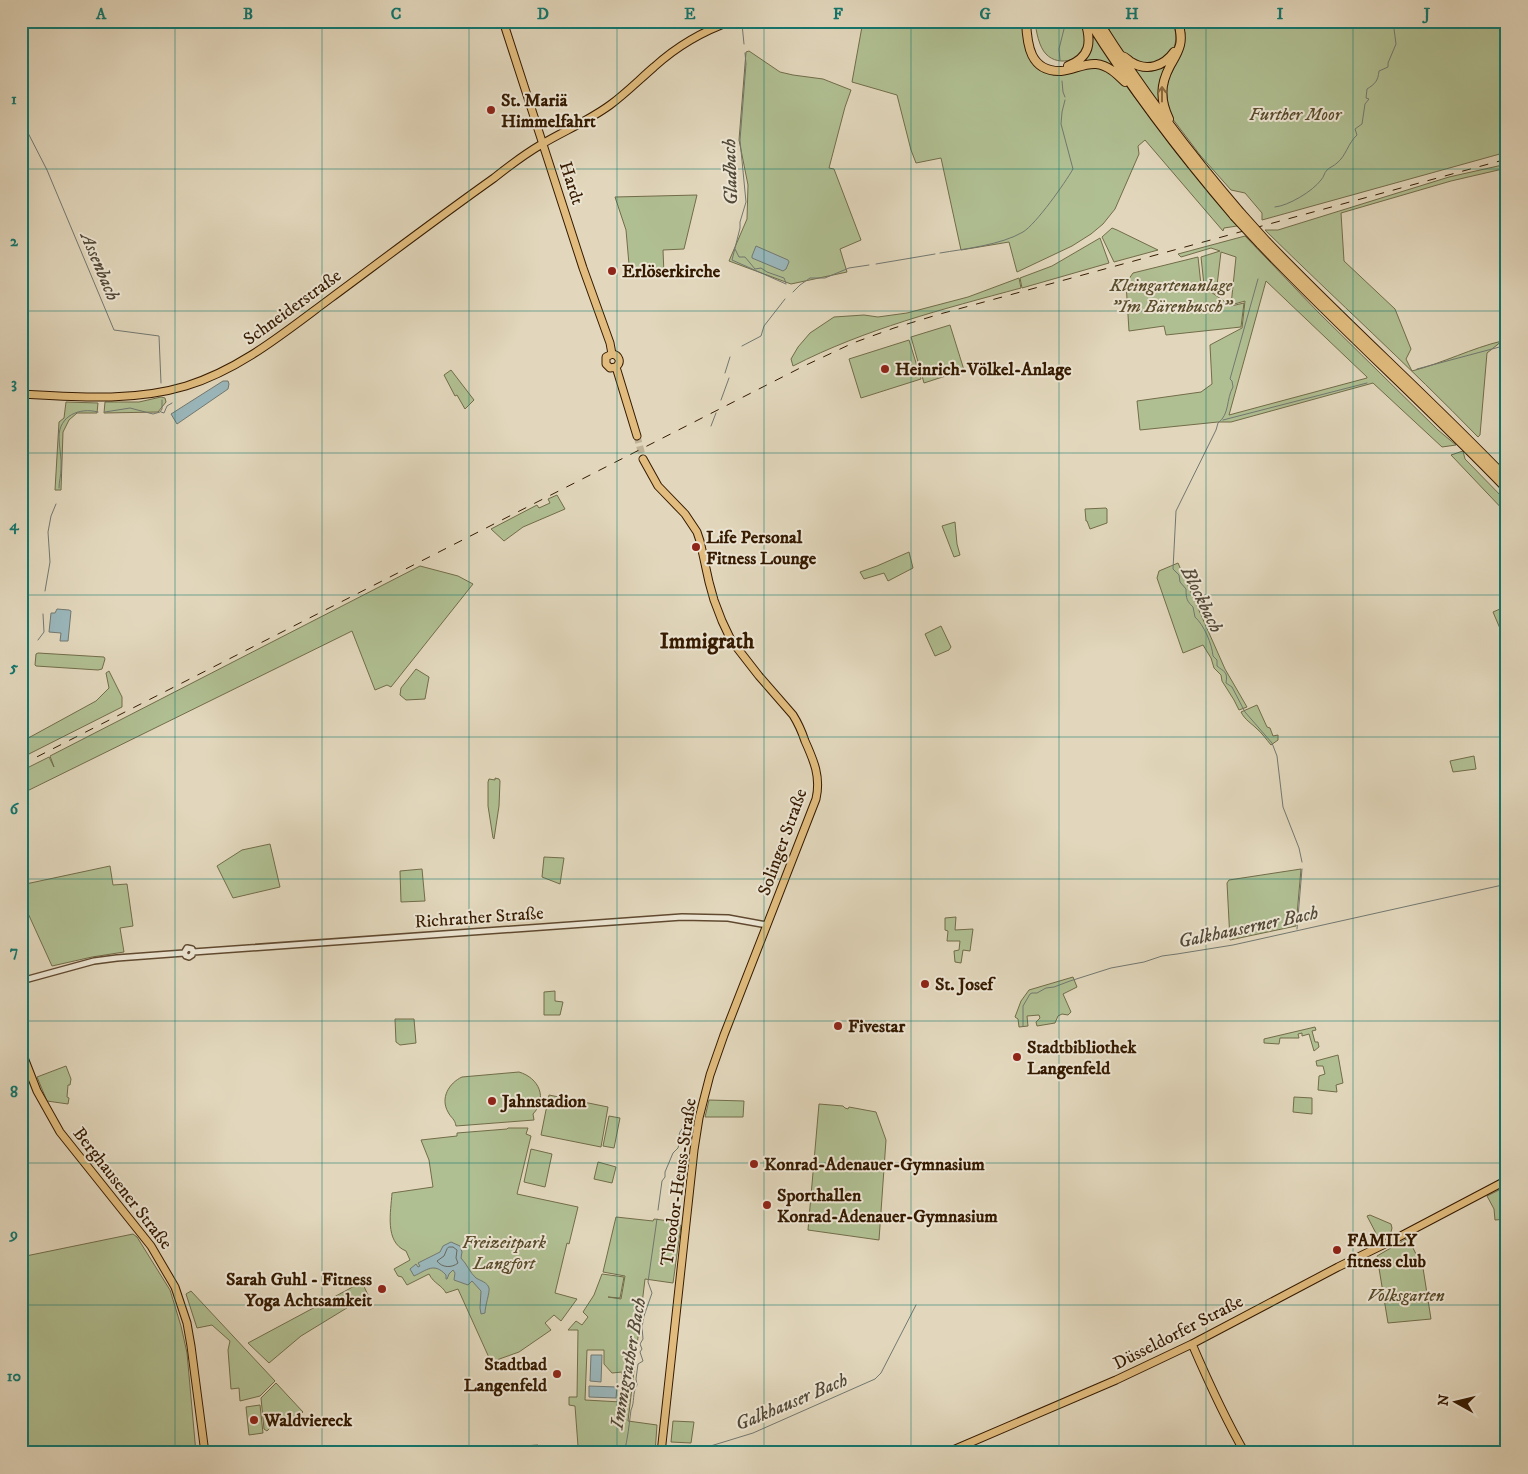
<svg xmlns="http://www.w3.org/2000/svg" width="1528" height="1474" font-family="'IM FELL DW Pica',serif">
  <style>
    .green { fill: #b0bf92; stroke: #726c49; fill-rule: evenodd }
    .water { fill: #9ab7bc; stroke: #727871 }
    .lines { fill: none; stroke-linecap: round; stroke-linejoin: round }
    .shore { stroke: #68685e; stroke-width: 1 }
    .stream { stroke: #727871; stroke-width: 1 }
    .major-tunnel { stroke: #bfb196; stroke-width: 7; stroke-dasharray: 7 3.5; stroke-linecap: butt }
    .minor-casing { stroke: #60492f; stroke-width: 8 }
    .major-casing { stroke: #351a00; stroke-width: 9 }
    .highway-casing { stroke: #351a00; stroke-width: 10 }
    .minor { stroke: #ece5d3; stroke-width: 5 }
    .major { stroke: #e1bc7e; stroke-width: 7 }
    .highway { stroke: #e1bc7e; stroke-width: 8 }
    .rail { stroke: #351a00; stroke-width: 1; stroke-dasharray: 9 9; stroke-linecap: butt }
    .highway-bridge-casing { stroke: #351a00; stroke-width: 10; stroke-linecap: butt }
    .highway-bridge { stroke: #e1bc7e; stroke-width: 8 }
    .oneway { stroke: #8b6b3f }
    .grid { fill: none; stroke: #0f766e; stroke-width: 1; stroke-opacity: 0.55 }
    .poi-dot { fill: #8f2418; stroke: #ece5d3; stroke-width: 2 }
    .labels { text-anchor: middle; stroke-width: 4; stroke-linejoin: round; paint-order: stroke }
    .poi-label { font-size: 18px; font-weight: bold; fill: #351a00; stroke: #ece5d3; text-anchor: start }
    .park-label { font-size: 18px; font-style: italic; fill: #5a4c2c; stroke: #ece5d3 }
    .street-label { font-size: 18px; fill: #351a00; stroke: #ece5d3 }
    .water-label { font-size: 19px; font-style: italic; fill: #534938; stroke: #ece5d3 }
    .district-label { font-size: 22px; font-weight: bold; fill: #351a00; stroke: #ece5d3 }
    .neatline { fill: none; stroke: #0f766e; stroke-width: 2 }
    .grid-label { font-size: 16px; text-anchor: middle; font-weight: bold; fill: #0f766e }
  </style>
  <rect width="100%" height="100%" fill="#e2d7bc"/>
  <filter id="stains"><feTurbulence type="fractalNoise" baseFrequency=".004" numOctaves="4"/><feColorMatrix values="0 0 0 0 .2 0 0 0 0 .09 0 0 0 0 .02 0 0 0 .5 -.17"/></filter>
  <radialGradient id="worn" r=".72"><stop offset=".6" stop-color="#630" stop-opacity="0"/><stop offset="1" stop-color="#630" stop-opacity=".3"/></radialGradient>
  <path class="green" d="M863 21H1024L1026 40 1045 69 1098 66 1121 79 1177 154 1237 226 1224 228 1223 231 1145 140 1138 146 1139 154 1115 209 1103 224 1091 234 1072 246 1017 272 1009 242 961 250 941 158 916 163 911 150 897 95 852 82Z
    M1035 21H1080C1083 26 1086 34 1086 40 1086 60 1059 68 1046 54 1039 47 1036 31 1035 21Z
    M1105 21H1172C1175 28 1177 36 1175 44 1174 51 1164 62 1157 64 1149 67 1135 63 1128 57 1118 50 1110 32 1105 21Z
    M1181 21H1507V152L1262 220V213L1245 193 1231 190 1200 155 1172 118 1168 106 1166 84 1182 52 1185 33Z
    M1093 37H1095L1115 68 1076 65C1086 57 1091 51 1093 37Z
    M749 51 780 72 793 75 823 79 851 90 845 107 829 168 834 169 861 240 840 249 847 272 791 284 729 261 747 219 748 185 739 140 746 52Z
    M1172 60 1161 108 1131 65 1145 69Z
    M1507 164V168L1451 181 1341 213 1344 261 1395 309 1411 349 1406 359 1412 371C1443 363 1472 348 1502 341L1487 353 1480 435 1478 437C1409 366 1336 300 1265 230H1278L1449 177Z
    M697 195 684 249 663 250 664 274 630 276 626 230 615 197Z
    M1112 228 1117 230 1158 250 1114 262 1102 237Z
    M1245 236 1318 312 1438 430 1456 445 1442 447 1373 383 1231 422H1218L1140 430 1137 401 1201 392 1212 384 1210 345 1242 328 1245 301 1231 305 1236 257 1221 252 1216 294 1204 285 1201 257 1220 251 1211 248 1181 257 1178 254ZM1266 281 1367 377V378L1229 415Z
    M1100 238 1109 263 1022 288 1020 278 1052 266Z
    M1198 257 1201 285 1231 306 1244 303 1241 327 1166 335 1164 326 1129 331 1126 283 1133 273Z
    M1019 278 1021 288C943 309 865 329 793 366L791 359 798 347 810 333 834 317 864 315 878 317 907 313 968 297Z
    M950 325 964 370 924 383 911 337Z
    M909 340 921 379 861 398 849 359Z
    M451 370 474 400 465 409 457 395 455 396 444 375Z
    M161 397 165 398 166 402 158 412 104 413 105 402H139Z
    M66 402 98 403 97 413H77L69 420 63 432 61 490H55L59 422 64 418Z
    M1463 451 1465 459 1507 502V514L1451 455Z
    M557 495 565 509 523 527 504 541 491 529 537 505 539 508 550 503 548 499Z
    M1106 508 1107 509V523L1090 529 1087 521H1086L1085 509Z
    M955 522 957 544 960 555 954 557 942 526Z
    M909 552 913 568 888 581 884 573 864 579 860 572 877 566Z
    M1178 563 1225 669 1247 707 1239 710 1234 700 1222 681 1221 675 1214 668 1211 658 1203 645 1183 653 1157 578 1159 571Z
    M420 566 458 576 473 584 391 687 387 685 375 690 352 631 21 794V771L49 757 54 767 50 756Z
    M1507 606V645L1493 612Z
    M941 626 951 647 949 650 935 656 925 634Z
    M38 653 104 657 105 659 102 669 98 670 36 666 35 665 36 654Z
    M416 669 429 677 425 699 406 700 400 695 401 688Z
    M109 671 122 697V707L21 758V742L96 701 109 688 106 673Z
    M1257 705 1267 727 1270 728 1273 736 1278 735V740L1271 745C1266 739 1262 733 1256 728 1251 723 1245 720 1241 712Z
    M1474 756 1476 769 1453 772 1450 761Z
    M495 778 499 779 500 781 499 806 494 839 493 838 488 806V782L489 779 495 780Z
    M270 844 280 887 233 898 217 866 242 850Z
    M544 857 564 858 560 884 542 877Z
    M110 866 113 885 127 884 133 926 120 928 124 952 92 957 52 966 21 898V885Z
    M422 869 425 901 401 902 400 871Z
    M1301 869 1296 926 1230 940 1227 883 1229 880Z
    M956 917 955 930 973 929 970 951 963 950 961 963 955 962 954 951 959 950 960 941H947L948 931 945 930V918Z
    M1073 977 1077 987 1063 994 1071 1012 1068 1015 1062 1014 1058 1016 1055 1023 1037 1026 1036 1022 1040 1018 1039 1015 1027 1016 1028 1026 1019 1027 1018 1019 1015 1017 1021 1001 1029 990Z
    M555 991V1001L563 1002 560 1015H544V992Z
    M395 1019H414L416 1043 400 1045 396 1042Z
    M1315 1027 1316 1030 1312 1031 1315 1042H1318L1319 1047 1314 1051 1309 1034 1302 1036V1033L1298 1034 1299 1038H1280L1279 1044 1264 1043V1039Z
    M1338 1055 1343 1083 1336 1085 1337 1092 1318 1090 1319 1076 1325 1074 1323 1066H1317L1316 1061Z
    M66 1066 71 1079 70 1085H68L67 1097 69 1098 68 1104 47 1101 37 1077Z
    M519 1072C539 1078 548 1098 533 1114L534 1120 456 1126C455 1119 451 1118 448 1112 440 1098 449 1083 462 1077Z
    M549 1095 608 1107 601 1147 541 1135Z
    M1294 1097 1312 1098V1114L1293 1112Z
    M709 1100 744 1101 743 1117H705Z
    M819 1104 843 1106 845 1108 848 1109 849 1107 876 1112 886 1140 879 1240 808 1230Z
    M609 1116 620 1118 614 1148 603 1146Z
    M508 1128H528L526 1134 531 1136 517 1194 578 1207 569 1244 567 1243 555 1293 577 1299 561 1321 554 1315 545 1323 551 1330 519 1352 491 1362 458 1289 446 1293C442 1285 434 1284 429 1274L407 1285 402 1277 398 1276 394 1269 410 1260 406 1251C384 1242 391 1211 392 1193L433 1187 429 1160 421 1140 457 1136V1133L507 1129Z
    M531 1149 552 1154 545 1187 524 1182Z
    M598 1162 616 1167 612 1183 594 1179Z
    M1507 1186V1219L1495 1220 1494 1209 1487 1196Z
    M1370 1215 1391 1224 1392 1228 1391 1232 1379 1239 1367 1216Z
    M616 1217 653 1221 654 1219 678 1222 681 1226 673 1283 645 1279 628 1421 657 1425 655 1453H576L578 1446 575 1406 569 1405V1397H577L578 1330H568L576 1321 582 1325 588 1317 583 1312 594 1295 602 1274 624 1277 620 1298 608 1297 621 1299 625 1276 603 1272ZM587 1350H604V1364L612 1373 622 1372 621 1402 585 1400Z
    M133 1234 137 1237 170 1290 181 1326 187 1353 196 1453H21V1257Z
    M1408 1238 1423 1268 1431 1319 1388 1323 1377 1256Z
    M362 1282 368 1295 301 1336 269 1363 248 1343Z
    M191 1291 275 1381 260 1396 240 1401 239 1388 231 1389 228 1350 230 1341 212 1325 197 1328 186 1294Z
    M276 1383 303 1412 284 1428 277 1421 267 1431 264 1429 261 1398Z
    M260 1405 263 1433 249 1435 246 1407Z
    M673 1421 694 1422 691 1443 671 1442Z
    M538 1445 542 1453H415Z"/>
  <path class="water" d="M756 246 788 260 789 262 786 269 783 271 752 258V256Z
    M223 381H228L229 384 228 389 177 424 171 414Z
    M57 609 69 610 71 611 68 641H60L61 633 49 632 51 613H55Z
    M451 1242 460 1246 462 1252 461 1258C467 1264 470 1273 476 1278 481 1281 487 1282 489 1288 490 1292 485 1306 485 1313L481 1314 480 1308 481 1291 472 1281 468 1285 454 1280 455 1273 453 1270 449 1274 447 1279H446V1275C434 1262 427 1270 414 1276L410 1269 416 1264 418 1267 420 1266 418 1263 440 1252 443 1246Z
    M591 1355H602L601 1382 590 1381Z
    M589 1386 617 1387 616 1398 589 1397Z"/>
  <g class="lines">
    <path class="shore" d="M449 1247H453L457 1250 456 1258 458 1263C452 1268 442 1268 437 1261L444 1256 447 1249Z"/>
    <path class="stream" d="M742 24 744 44
      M21 49 23 55 22 119
      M745 53 746 64 740 140 746 202 740 222V228L732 260 786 284
      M1060 60 1059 49 1066 21
      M1062 81 1063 92 1065 97
      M25 127 47 170 114 330 159 336 161 383
      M1275 207C1288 206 1313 191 1321 180 1324 177 1324 173 1327 170 1330 167 1334 166 1337 163 1346 156 1348 143 1357 135L1355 129 1362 124 1365 104 1369 99 1366 98 1367 89C1375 84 1378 81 1379 71L1388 67V63L1396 44 1393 21
      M735 249 739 257H745L755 269 761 268 767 272 784 278 786 283
      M940 253C964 249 1001 245 1023 232 1036 224 1065 183 1073 169L1061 124 1062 112 1065 100
      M876 264 935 254
      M1258 279 1230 379 1232 381 1233 387C1226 399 1230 414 1218 423L1216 430 1176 511 1173 569 1179 575 1180 582 1186 589C1186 599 1187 601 1193 607L1195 617C1204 625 1212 644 1213 656L1217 660V666C1224 672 1228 671 1226 683L1232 687 1245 712 1272 743 1277 756 1283 807 1299 848 1302 862
      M793 292 800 285 810 278H825L849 268 869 265
      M742 346 761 336 764 326 785 299
      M1417 369 1507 345
      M725 373 730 357
      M721 400 729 378
      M105 412 130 408 153 414 160 412 162 409V400
      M161 412 164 413 167 406 172 403
      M1223 420 1367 383
      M711 426 716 413
      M59 488C59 482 61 475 61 469 62 458 59 448 59 437 59 416 79 407 98 412
      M45 591 50 562 48 532 51 516 56 504
      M38 640 44 632 43 614
      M21 654H23
      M1297 929 1302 869
      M1023 1026V1006L1030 994 1032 993H1037L1046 988 1054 987 1070 981 1111 968 1144 962 1162 956 1177 954 1233 945 1507 884
      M658 1210 662 1181 665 1177V1172L673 1153 678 1148 679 1144 678 1139 680 1132 686 1123V1118L694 1099
      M664 1450 704 1448 753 1433 875 1379 881 1373 916 1305
      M469 1453 533 1450H557L575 1453
      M624 1453C628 1438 629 1425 631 1410 635 1402 632 1393 637 1385L636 1379 638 1364 643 1361 640 1352 642 1349 640 1344 643 1339 642 1327 644 1316 652 1293 648 1282 657 1219
      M632 1453 658 1451"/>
    <path class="major-tunnel" d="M637 436 643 459"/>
    <g class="minor-casing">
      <path id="minor" d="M193 952 682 917 728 918 767 925
        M184 953 186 956 189 957 192 955 193 952
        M184 953 187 948 192 949 193 952
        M21 981 94 961 117 958 184 953"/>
    </g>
    <g class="major-casing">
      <path id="major" d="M503 21 583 268 610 343 612 354
        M612 354 606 357V364L610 368 616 367
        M612 354C619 355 622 362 616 367
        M616 367 637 436
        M21 394C76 397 133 402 186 386 241 369 285 332 331 298 385 258 439 217 494 178 509 166 525 154 542 144 564 131 588 121 610 105 625 94 639 80 654 67 676 47 703 31 732 21
        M643 459 658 486 685 514 697 532 700 541 709 582 714 600 722 621 731 640 759 676 793 715C798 723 802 732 805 741 814 761 821 777 816 799L724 1035 710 1075 699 1118 694 1150 661 1453
        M21 1050 37 1091 60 1132 151 1246 175 1287 187 1323 191 1346 205 1453
        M1192 1344C1208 1381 1224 1417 1245 1453
        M946 1453 1116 1380 1192 1344 1338 1267 1395 1239 1507 1180"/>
    </g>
    <g class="highway-casing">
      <path id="highway" d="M1026 21C1027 45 1030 72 1061 71 1073 70 1084 63 1096 64 1108 65 1117 74 1125 82
        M1089 21C1132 90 1181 154 1234 216
        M1098 21C1141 89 1189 153 1241 213
        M1122 56C1126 57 1128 60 1131 62 1147 72 1164 66 1174 52
        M1068 66C1090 57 1092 43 1085 21
        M1169 119C1160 100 1160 85 1170 66 1174 59 1178 53 1180 45 1182 37 1180 29 1178 21
        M1267 242C1345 323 1429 398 1507 479
        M1260 244C1340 328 1426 405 1507 489"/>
    </g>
    <use href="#minor" class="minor"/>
    <use href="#major" class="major"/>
    <use href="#highway" class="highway"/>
    <path class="rail" d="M21 765 804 366 853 343 894 328 940 314 1507 159"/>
    <g class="highway-bridge-casing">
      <path id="highway-bridge" d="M1241 213 1267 242
        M1234 216 1260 244"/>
    </g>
    <use href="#highway-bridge" class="highway-bridge"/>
  </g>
  <defs><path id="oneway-shaft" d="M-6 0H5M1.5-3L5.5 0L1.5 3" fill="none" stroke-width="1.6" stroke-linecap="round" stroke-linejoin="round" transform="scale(1.25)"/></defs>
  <use class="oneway" href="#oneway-shaft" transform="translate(1162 94) rotate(-90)"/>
  <path class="grid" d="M175 21V1453M322 21V1453M469 21V1453M617 21V1453M764 21V1453M911 21V1453M1059 21V1453M1206 21V1453M1353 21V1453M21 169H1507M21 311H1507M21 453H1507M21 595H1507M21 737H1507M21 879H1507M21 1021H1507M21 1163H1507M21 1305H1507"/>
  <g class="poi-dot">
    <circle cx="491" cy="110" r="5"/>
    <circle cx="612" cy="271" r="5"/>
    <circle cx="885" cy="369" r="5"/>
    <circle cx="696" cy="547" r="5"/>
    <circle cx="925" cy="984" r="5"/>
    <circle cx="838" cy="1026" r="5"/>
    <circle cx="1017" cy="1057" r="5"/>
    <circle cx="492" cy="1101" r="5"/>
    <circle cx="754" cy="1164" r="5"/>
    <circle cx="767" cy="1205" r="5"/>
    <circle cx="1337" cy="1250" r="5"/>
    <circle cx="382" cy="1289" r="5"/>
    <circle cx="557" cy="1374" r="5"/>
    <circle cx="254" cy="1420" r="5"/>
  </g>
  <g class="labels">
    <g class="poi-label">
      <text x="501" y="106">St. Mariä<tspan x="501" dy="21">Himmelfahrt</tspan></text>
      <text x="622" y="277">Erlöserkirche</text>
      <text x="895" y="375">Heinrich-Völkel-Anlage</text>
      <text x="706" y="543">Life Personal<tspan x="706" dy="21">Fitness Lounge</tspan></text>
      <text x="935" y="990">St. Josef</text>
      <text x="848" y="1032">Fivestar</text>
      <text x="1027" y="1053">Stadtbibliothek<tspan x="1027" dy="21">Langenfeld</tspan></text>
      <text x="502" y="1107">Jahnstadion</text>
      <text x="764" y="1170">Konrad-Adenauer-Gymnasium</text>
      <text x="777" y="1201">Sporthallen<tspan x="777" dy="21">Konrad-Adenauer-Gymnasium</tspan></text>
      <text x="1347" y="1246">FAMILY<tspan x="1347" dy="21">fitness club</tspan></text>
      <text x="372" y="1285" text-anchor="end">Sarah Guhl - Fitness<tspan x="372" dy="21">Yoga Achtsamkeit</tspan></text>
      <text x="547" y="1370" text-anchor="end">Stadtbad<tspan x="547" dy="21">Langenfeld</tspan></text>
      <text x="264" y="1426">Waldviereck</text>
    </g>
    <g class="park-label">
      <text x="1295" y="120">Further Moor</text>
      <text x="1171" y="291">Kleingartenanlage<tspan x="1171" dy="21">"Im Bärenbusch"</tspan></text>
      <text x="504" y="1248">Freizeitpark<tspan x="504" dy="21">Langfort</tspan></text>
      <text x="1406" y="1301">Volksgarten</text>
    </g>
    <g class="street-label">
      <text transform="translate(572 183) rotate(72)" y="6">Hardt</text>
      <text transform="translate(292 307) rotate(-36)" y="6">Schneiderstraße</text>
      <text transform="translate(782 842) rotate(-70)" y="6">Solinger Straße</text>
      <text transform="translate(479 917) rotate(-4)" y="6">Richrather Straße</text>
      <text transform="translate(678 1182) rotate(-82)" y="6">Theodor-Heuss-Straße</text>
      <text transform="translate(123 1188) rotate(52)" y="6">Berghausener Straße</text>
      <text transform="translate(1178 1332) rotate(-27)" y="6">Düsseldorfer Straße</text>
    </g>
    <g class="water-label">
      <text transform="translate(729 172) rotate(-92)" y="7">Gladbach</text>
      <text transform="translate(101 266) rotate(67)" y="7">Assenbach</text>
      <text transform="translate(1203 599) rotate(64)" y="7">Blockbach</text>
      <text transform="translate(1248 926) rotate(-12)" y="7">Galkhauserner Bach</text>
      <text transform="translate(627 1363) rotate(-80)" y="7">Immigrather Bach</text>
      <text transform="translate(791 1401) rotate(-23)" y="7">Galkhauser Bach</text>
    </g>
    <g class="district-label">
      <text x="707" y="648">Immigrath</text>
    </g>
  </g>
  <rect width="1528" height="1474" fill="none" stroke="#e2d7bc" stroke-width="55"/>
  <g transform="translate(1456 1402) rotate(278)" stroke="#ece5d3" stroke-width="4" paint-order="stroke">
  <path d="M0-4L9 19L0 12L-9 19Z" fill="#351a00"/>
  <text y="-8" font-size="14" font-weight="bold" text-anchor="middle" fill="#351a00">N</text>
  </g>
  <rect x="28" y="28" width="1472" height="1418" class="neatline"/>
  <g class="grid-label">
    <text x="101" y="19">A</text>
    <text x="248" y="19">B</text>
    <text x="396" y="19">C</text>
    <text x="543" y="19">D</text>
    <text x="690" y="19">E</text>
    <text x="838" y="19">F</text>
    <text x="985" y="19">G</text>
    <text x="1132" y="19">H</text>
    <text x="1280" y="19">I</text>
    <text x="1427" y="19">J</text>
    <text x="14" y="104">1</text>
    <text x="14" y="246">2</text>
    <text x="14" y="388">3</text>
    <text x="14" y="530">4</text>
    <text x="14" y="672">5</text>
    <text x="14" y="814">6</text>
    <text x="14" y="956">7</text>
    <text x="14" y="1097">8</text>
    <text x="14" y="1239">9</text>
    <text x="14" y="1381">10</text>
  </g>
  <rect width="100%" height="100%" filter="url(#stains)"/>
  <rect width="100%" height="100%" fill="url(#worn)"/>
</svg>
